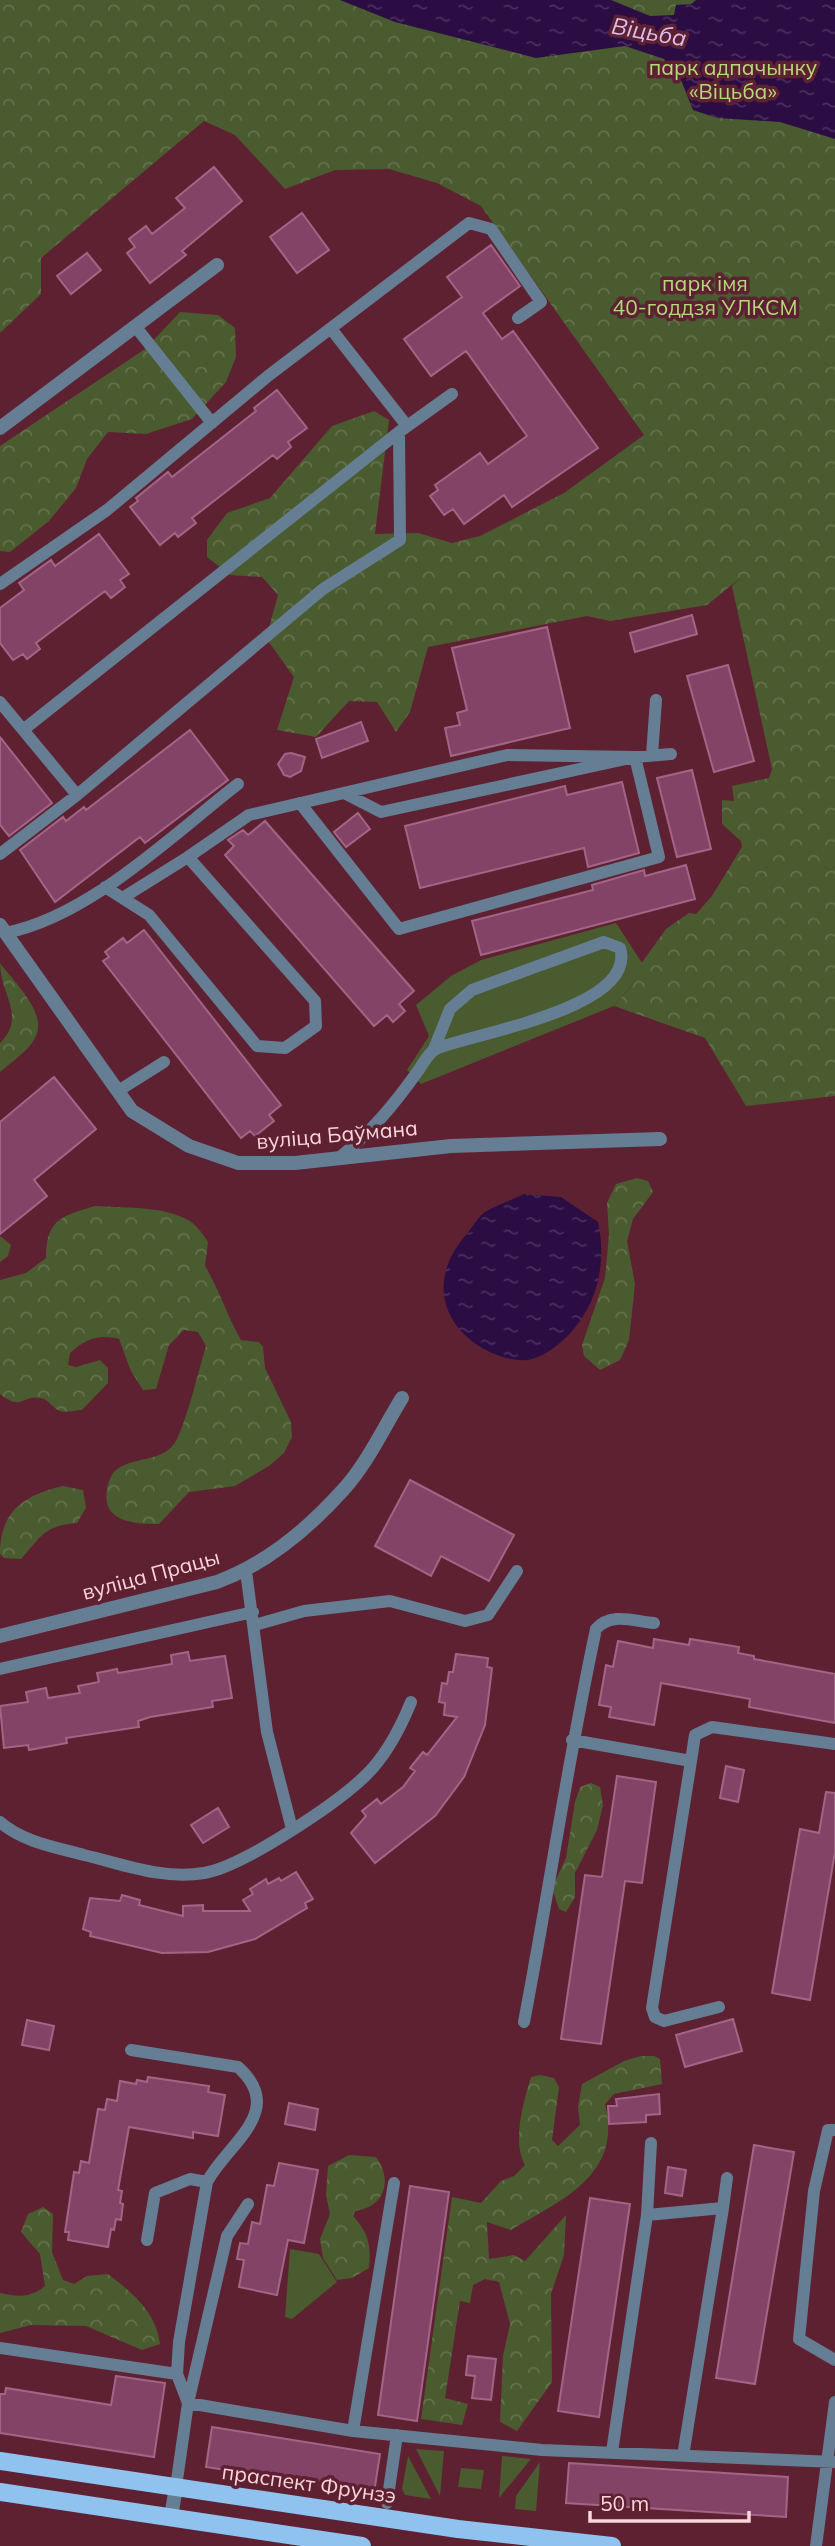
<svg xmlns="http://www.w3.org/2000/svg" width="835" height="2546" font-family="Mulish,sans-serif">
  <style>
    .green { fill: #4a5b2f }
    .forest { fill: url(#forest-crowns) }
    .water { fill: url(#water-ripples) }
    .building { fill: #824367; stroke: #a26586; stroke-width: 2 }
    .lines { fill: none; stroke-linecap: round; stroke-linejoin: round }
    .lane { stroke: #667e94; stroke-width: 12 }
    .street { stroke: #667e94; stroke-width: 14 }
    .primary { stroke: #90c2ef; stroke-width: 18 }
    .labels { text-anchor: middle; stroke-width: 7; stroke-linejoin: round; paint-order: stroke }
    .park-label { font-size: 21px; fill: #b5d97a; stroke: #5e2132 }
    .street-label { font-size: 21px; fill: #fdd5dc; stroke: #5e2132 }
    .water-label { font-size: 23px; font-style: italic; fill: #d8c0f4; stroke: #5e2132 }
  </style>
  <defs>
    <pattern id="forest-crowns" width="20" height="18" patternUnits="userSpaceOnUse" patternTransform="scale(1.75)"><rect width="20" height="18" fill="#4a5b2f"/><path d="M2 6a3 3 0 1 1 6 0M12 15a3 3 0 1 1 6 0" fill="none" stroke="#65724d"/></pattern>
    <pattern id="water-ripples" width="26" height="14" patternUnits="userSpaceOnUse" patternTransform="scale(1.75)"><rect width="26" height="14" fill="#2b0d43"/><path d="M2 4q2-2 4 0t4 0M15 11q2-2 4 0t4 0" fill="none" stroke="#4b2f5e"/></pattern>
  </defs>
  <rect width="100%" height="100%" fill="#5e2132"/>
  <path class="green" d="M616 923 646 969 614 1006 421 1084 407 1070 429 1036 416 1005 451 976 481 960Z
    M290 2249 319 2254 337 2282 292 2319 285 2317Z
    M416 2449 444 2451 440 2496Z
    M408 2456 431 2499 405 2495 402 2489Z
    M502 2456 531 2459 499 2498Z
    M540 2462 536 2511 515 2509 516 2496Z
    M461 2468 484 2470 481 2489 458 2487Z"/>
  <path class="forest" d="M0 0H835V1096L746 1106 705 1038 614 1006 635 982 638 968 666 929 689 913 696 914 712 896 742 847 741 841 722 824V800L734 801 732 786 769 778 772 769 732 586 744 575 707 605 610 621 587 616 428 647 410 712 396 732 377 702 349 701 316 737 277 730 294 677 266 638 278 595 262 577 230 575 207 557V540L227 513 270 498 332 426 374 411 389 420 375 534 418 533 452 543 480 536 564 493 644 435 481 206 437 183 389 169 335 170 285 189 235 135 204 121 41 258V294L0 333Z
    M180 312 218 315 235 328 236 357 226 382 192 419 146 434 108 432 87 459 76 488 49 521 10 552 0 551V446L145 349Z
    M0 963C13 981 47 1012 36 1036 30 1050 11 1062 0 1072V1043C27 1017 0 994 0 963Z
    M637 1178 648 1181 653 1192 633 1219 627 1241 635 1284 629 1340 620 1360 600 1370 584 1356 582 1345 605 1278 609 1235 607 1203 616 1184Z
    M95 1206C122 1208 159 1206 184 1218 195 1222 202 1233 208 1242L205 1266C219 1289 227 1316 241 1340L259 1342 263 1347 265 1368 291 1422 292 1437 284 1453 269 1466 235 1486 189 1492 159 1524C136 1524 101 1523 107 1489 108 1483 111 1474 116 1470 132 1457 161 1462 174 1444 184 1431 200 1366 206 1346L198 1332 184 1330 169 1345 156 1389 143 1390 131 1371 119 1339C98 1334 86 1339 70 1353L68 1365 76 1367 100 1360 108 1368V1383L82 1410C77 1410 65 1413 60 1411 52 1408 50 1400 41 1398 22 1394 22 1412 0 1394V1280L26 1273 46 1258C46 1220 61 1216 95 1206Z
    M0 1236 11 1245 8 1256 0 1262Z
    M63 1486 83 1490 86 1508 77 1523C43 1526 42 1536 21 1559L4 1558 0 1554C0 1511 24 1495 63 1486Z
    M591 1783 600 1787 603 1805 597 1830 575 1873V1897L566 1912 559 1909 552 1888 566 1858 575 1802 580 1787Z
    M641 2056H654L660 2059 662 2084 614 2094 605 2104C623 2175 562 2200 511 2230L487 2222 489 2259 514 2255 525 2261 566 2215 564 2255 551 2294 552 2382 517 2431 500 2422 503 2356 510 2324 499 2282 485 2279 473 2285 470 2303 460 2301 445 2398 468 2404 462 2425 421 2419 452 2197 481 2203 501 2181 514 2176 525 2165C512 2142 523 2103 531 2077L540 2075 554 2078 559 2087 552 2140 558 2146 580 2125 578 2107 582 2084 624 2061Z
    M349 2155 376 2157C393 2180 385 2207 355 2211L353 2216C369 2233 371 2245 369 2268L352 2278 337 2280 323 2258 320 2239 330 2214 326 2195 328 2166Z
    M43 2207 53 2214 52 2252 63 2280 74 2284 87 2276 108 2274C133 2293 156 2312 160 2344L142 2350 86 2326 31 2325 0 2333V2293C18 2297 31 2298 45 2286L40 2254 21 2232 28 2214Z"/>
  <path class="water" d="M340 0H611L650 16 674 15 676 5 691 4 696 0H835V139L780 122 717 118 693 110 681 80 664 59 625 46 536 58 395 22Z
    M524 1194 561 1197 598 1222C605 1254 601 1290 582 1318 571 1335 549 1356 528 1360 514 1362 494 1355 482 1348 438 1321 431 1276 465 1236 471 1229 477 1218 485 1212 497 1205 512 1200 524 1194Z"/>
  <path class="building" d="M214 167 242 201 182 251 186 255 150 283 127 253 135 247 129 239 146 226 152 234 185 208 176 198Z
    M302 213 329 250 297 273 270 237Z
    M491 245 520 286 483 313 502 339 513 331 598 448 512 507 504 495 464 524 453 509 444 515 430 496 438 490 435 485 480 453 488 464 527 436 466 351 431 376 404 339 462 297 447 277Z
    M87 253 101 270 71 294 57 276Z
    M277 390 307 428 288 442 291 447 277 459 273 455 192 518 196 523 178 537 175 533 160 545 130 507 138 501 136 498 168 472 172 477 256 411 254 408Z
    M99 534 129 574 120 580 125 587 111 598 105 591 36 643 40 649 27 659 23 654 13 660 0 643V608L24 590 19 583 51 560 55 566Z
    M692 615 697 634 635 652 630 633Z
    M547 627 570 728 451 756 445 728 460 725 457 713 467 710 452 648Z
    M728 665 754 761 714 772 687 676Z
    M361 722 368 741 322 758 316 739Z
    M190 730 228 780 145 843 140 837 55 902 20 850 63 817 66 821 84 807 86 810Z
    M0 737 52 803 9 836 0 825Z
    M291 753 305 757 301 771 290 777 284 775 278 764 285 754Z
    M692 770 711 849 677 857 657 778Z
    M622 782 639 853 588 867 584 848 420 888 405 826 565 786 567 795Z
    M358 813 370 829 346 847 334 832Z
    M265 821 414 991 399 1004 405 1011 393 1022 387 1015 374 1026 225 855 234 846 228 840 243 830 248 835Z
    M686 865 695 899 481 955 472 921 593 890 592 885 644 870 645 876Z
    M144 930 281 1105 269 1115 274 1121 255 1136 250 1131 241 1138 103 961 109 957 105 952 123 938 127 943Z
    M54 1077 96 1129 34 1180 47 1196 0 1234V1122Z
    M410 1480 514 1535 489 1581 441 1556 431 1576 375 1546Z
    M654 1639 689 1645 690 1639 739 1647 738 1653 754 1656V1659L835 1674V1723L749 1707 750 1699 661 1683 654 1725 609 1717 611 1707 599 1705 606 1665 613 1667 618 1641 653 1648Z
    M188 1652 190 1661 225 1656 232 1698 212 1701 213 1707 150 1717 138 1721 139 1727 66 1738 67 1743 29 1750 28 1745 4 1748 0 1706 28 1702 26 1692 46 1688 48 1698 80 1693 78 1686 99 1682 97 1673 117 1669 118 1673 172 1664 171 1655Z
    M456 1654 488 1658 487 1667 492 1668 485 1725 464 1777 435 1816 375 1863 351 1833 366 1816 362 1811 377 1799 381 1804 403 1787 415 1771 410 1768 423 1752 427 1755 457 1717 444 1715 445 1703 439 1702 442 1683 447 1684 449 1672H453Z
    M726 1766 744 1770 738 1802 720 1798Z
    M617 1776 656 1782 642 1883 625 1881 601 2044 561 2039 585 1875 602 1877Z
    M826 1792 835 1793V1852L810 2000 772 1993 800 1829 819 1833Z
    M218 1808 229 1827 203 1843 191 1825Z
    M296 1872 313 1899 305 1903 307 1908 255 1939 208 1952 162 1953 90 1936 91 1932 83 1929 90 1898 120 1901 122 1895 140 1900 139 1905 183 1916V1906L203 1905V1911H250L243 1900 253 1894 250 1889 266 1879 268 1884 279 1878 281 1881Z
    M733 2019 742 2051 685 2067 676 2035Z
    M27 2020 54 2026 49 2050 22 2045Z
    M148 2077 209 2086 208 2092 225 2095 218 2136 193 2132V2138L129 2127 118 2190 122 2191 120 2203 123 2204 121 2220 116 2219 114 2230 111 2229 108 2247 68 2240 69 2232H65L74 2172 79 2173 81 2161 89 2163 98 2109 105 2110 107 2099 117 2101 120 2081 136 2084 137 2080 147 2082Z
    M659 2094 660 2114 646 2115V2122L609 2124 608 2106H617L616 2099Z
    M289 2103 318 2109 315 2130 285 2124Z
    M754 2145 794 2152 755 2384 716 2378Z
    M279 2163 318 2170 304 2243 288 2240 277 2295 239 2287 244 2260 237 2259 240 2243 248 2244 252 2222 260 2224 267 2185 274 2186Z
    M668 2167 686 2170 682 2196 665 2193Z
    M410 2186 449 2192 417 2421 378 2415Z
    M590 2198 630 2204 599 2417 558 2411Z
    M468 2356 496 2359 491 2400 472 2398 475 2376 466 2375Z
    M116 2376 165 2383 154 2457 0 2433V2394H5L6 2388 111 2405Z
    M212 2427 380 2454 374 2493 206 2467Z
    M569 2463 788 2477 786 2517 566 2503Z"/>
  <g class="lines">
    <path class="lane" d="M135 326 212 423
      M332 330 407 426
      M0 584 107 510 268 376 469 223 491 229 541 302 518 318
      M0 702 77 795
      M23 730 399 432
      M652 755 656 700
      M300 803 399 929 659 857 635 757 381 812 344 793
      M0 854 77 795 323 589 400 540 399 432 452 394
      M188 857 249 815 507 755 635 757 671 754
      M105 887 149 915 257 1046 285 1048 316 1026 315 1001 188 857 124 897
      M5 933C89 917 172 835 238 784
      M118 1091 164 1062
      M339 1158C372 1131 393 1106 418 1071 423 1064 429 1051 438 1048 477 1033 638 1007 620 948L604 942 472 990 450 1009 434 1049
      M246 1571 267 1732 292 1829
      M255 1625 304 1611 390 1601 465 1621 488 1615 517 1571
      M0 1669 253 1612
      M572 1740 691 1761 695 1735 712 1727 835 1744
      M691 1761 652 2008 655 2017 664 2021 719 2007
      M0 1822C23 1842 55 1847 84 1855 122 1864 163 1880 204 1873 242 1867 334 1805 363 1778 385 1758 400 1729 411 1702
      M524 2022C549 1891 568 1759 596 1629 611 1612 633 1621 654 1623
      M131 2050 238 2067C287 2111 228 2143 207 2182L179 2342 177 2374 188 2403
      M835 2130H828L814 2191 799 2339 835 2360
      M723 2208 727 2178
      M647 2215 651 2143
      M147 2240 155 2193 190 2179 207 2182
      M0 2348 177 2374
      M188 2403 353 2431 542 2450 835 2462
      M353 2431 394 2183
      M612 2452 647 2215 723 2208 683 2456
      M176 2487 188 2403 227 2236 248 2204
      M387 2503 397 2435
      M816 2546 835 2402"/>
    <path class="street" d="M0 428 217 265
      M0 925 132 1111 189 1146 238 1163H295L451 1146 660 1139
      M0 1636 217 1582C266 1564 308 1529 343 1490 367 1464 384 1427 402 1398
      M171 2517 176 2487"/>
    <path class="primary" d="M0 2461 458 2529 612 2546
      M0 2492 362 2546"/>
  </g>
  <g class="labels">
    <g class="park-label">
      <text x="733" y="75">парк адпачынку<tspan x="733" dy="24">«Віцьба»</tspan></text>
      <text x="705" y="291">парк імя<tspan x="705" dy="24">40-годдзя УЛКСМ</tspan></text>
    </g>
    <g class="street-label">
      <text transform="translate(337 1135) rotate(-5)" y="7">вуліца Баўмана</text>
      <text transform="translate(151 1575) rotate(-15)" y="7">вуліца Працы</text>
      <text transform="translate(309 2484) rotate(8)" y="7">праспект Фрунзэ</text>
    </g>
    <g class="water-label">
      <text transform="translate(649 32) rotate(10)" y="8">Віцьба</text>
    </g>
  </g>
  <path d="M590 2511v10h159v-10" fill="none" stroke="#fdd5dc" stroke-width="3.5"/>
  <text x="600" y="2511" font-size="21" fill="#fdd5dc" stroke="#5e2132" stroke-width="5" paint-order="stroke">50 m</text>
</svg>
